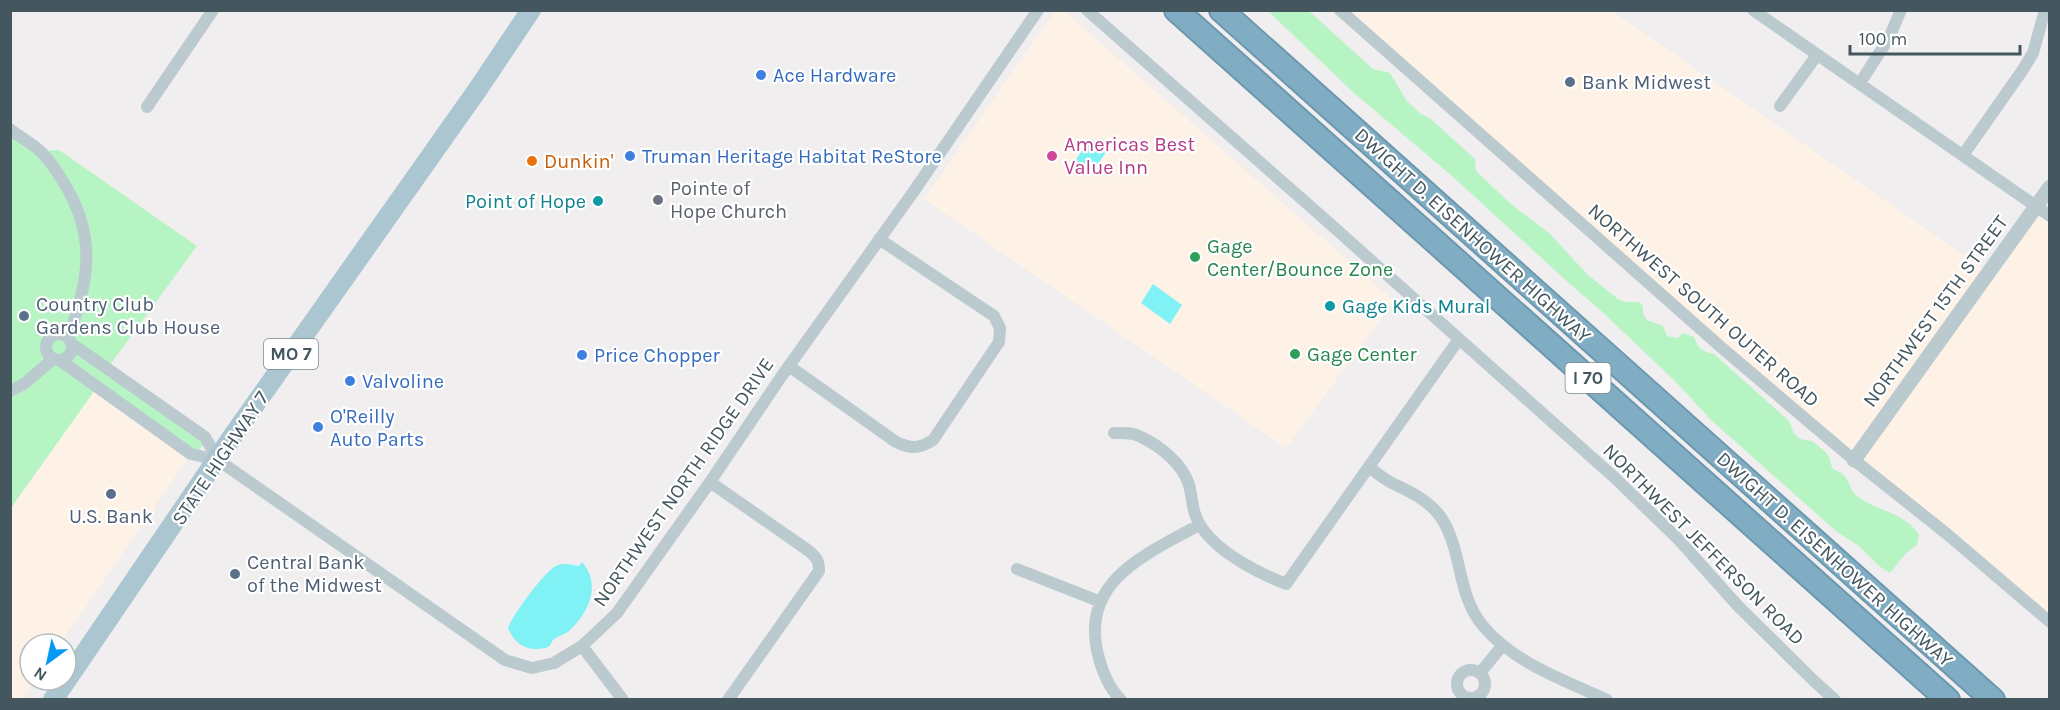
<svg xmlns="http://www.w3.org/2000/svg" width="2060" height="710" font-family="Karla,sans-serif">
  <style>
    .commercial { fill: #fef2e6 }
    .green { fill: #b7f4c4 }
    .water { fill: #80f2f6 }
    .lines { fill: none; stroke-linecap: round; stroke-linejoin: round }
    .motorway-casing { stroke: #6c98af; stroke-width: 26 }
    .minor { stroke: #bacacf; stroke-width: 12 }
    .tertiary { stroke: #bacacf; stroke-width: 15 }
    .primary { stroke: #abc5d1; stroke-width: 20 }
    .motorway { stroke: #80adc3; stroke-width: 22 }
    .shop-dot { fill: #3f7fe0; stroke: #fff; stroke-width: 2 }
    .service-dot { fill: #5c6f8a; stroke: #fff; stroke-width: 2 }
    .hotel-dot { fill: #d1479c; stroke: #fff; stroke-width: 2 }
    .food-dot { fill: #e8710a; stroke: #fff; stroke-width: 2 }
    .worship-dot { fill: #6b7280; stroke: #fff; stroke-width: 2 }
    .culture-dot { fill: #0f9aa8; stroke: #fff; stroke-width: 2 }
    .leisure-dot { fill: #2e9e5b; stroke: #fff; stroke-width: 2 }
    .labels { text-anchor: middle; stroke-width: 4.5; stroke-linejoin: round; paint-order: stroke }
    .shield { fill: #fff; stroke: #7c898e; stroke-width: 1.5 }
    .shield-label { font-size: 18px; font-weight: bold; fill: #44575e }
    .shop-label { font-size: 20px; fill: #366cbe; stroke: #fff; text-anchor: start }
    .service-label { font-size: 20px; fill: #4e5e75; stroke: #fff; text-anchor: start }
    .hotel-label { font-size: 20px; fill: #b23c85; stroke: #fff; text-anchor: start }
    .food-label { font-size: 20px; fill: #c56008; stroke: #fff; text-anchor: start }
    .worship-label { font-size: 20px; fill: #5b616d; stroke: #fff; text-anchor: start }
    .culture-label { font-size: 20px; fill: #0d838f; stroke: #fff; text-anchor: end }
    .street-label { font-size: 20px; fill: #44575e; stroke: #fff }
    .leisure-label { font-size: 20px; fill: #27864d; stroke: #fff; text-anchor: start }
  </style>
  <rect width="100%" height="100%" fill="#f1eeef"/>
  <path class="commercial" d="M1055 11H1064L1394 301 1286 448 924 199Z
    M1340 11H1612L1988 272 2036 207 2049 216V622L1854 460Z
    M94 392 179 453 186 461 60 644H30V680H35L22 699 11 700V508Z"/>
  <path class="green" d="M1268 11H1309L1373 69 1390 73 1407 101 1421 114 1431 119 1475 159 1476 171 1512 205 1549 233 1587 274 1618 299 1626 302H1639L1643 306V314L1647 320 1663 326 1667 336 1678 338 1683 333 1694 337C1699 349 1701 351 1714 354L1789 421 1794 434 1800 439 1812 441 1826 452 1830 459 1832 468C1836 471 1841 472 1844 475 1850 481 1850 490 1856 495 1876 512 1904 511 1919 535L1917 545 1905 554 1890 573 1879 566 1859 546 1837 532 1711 420 1676 382 1598 308 1571 285 1452 176 1354 93Z
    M11 129 40 151 59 150 197 246 107 369 210 435 196 455 97 387 11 508Z"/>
  <path class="water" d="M1090 138 1107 151 1091 174 1074 162Z
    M1153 284 1182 305 1170 324 1141 303Z
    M582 562C601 583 590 612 570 630 566 634 558 636 554 639 551 642 551 645 548 647 530 653 515 646 508 628 512 616 544 572 556 566 563 562 572 565 579 566Z"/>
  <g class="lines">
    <g class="motorway-casing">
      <path id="motorway" d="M1176 10 1948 700
        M1221 10 1993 700"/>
    </g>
    <path class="minor" d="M1087 10 1319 214 1615 478 1679 540 1738 606 1813 680 1835 700
      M1340 10 1722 348 1854 460 1947 534 2050 622
      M1753 10 2050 216
      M1860 83 1889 38 1901 10
      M1780 106 1817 55
      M147 107 213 10
      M10 129C19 137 31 142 40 151 49 159 56 170 62 180 97 234 90 280 68 337
      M1963 155 2022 71 2033 53 2045 10
      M46 347a13 13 0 1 1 26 0a13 13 0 1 1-26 0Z
      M72 344 205 437 218 460
      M61 361 191 454 218 460 505 660 532 668 554 663 582 646 617 613 710 482 781 377 914 191 1038 10
      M789 366 896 442C911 449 919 449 933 440L999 342 1000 328 994 316 879 239
      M10 391 24 384 53 359
      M1114 433C1123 433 1133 432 1141 437 1160 446 1183 464 1189 485 1193 500 1192 515 1202 528 1219 553 1258 573 1286 584L1459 339
      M1369 467C1377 473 1384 479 1392 483 1410 492 1427 499 1440 516 1463 549 1456 594 1483 626 1514 663 1564 680 1607 700
      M710 482 809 551C817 558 819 561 819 571L728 700
      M1017 569 1101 602
      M582 646 623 700
      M1457 684a14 14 0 1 1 28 0a14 14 0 1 1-28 0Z
      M1480 673 1502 646
      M1121 700C1107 686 1101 669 1097 650 1082 579 1149 553 1199 525"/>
    <path class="tertiary" d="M1854 460 2050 187"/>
    <path class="primary" d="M53 700 230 440 478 89 531 10"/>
    <use href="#motorway" class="motorway"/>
  </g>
  <g class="shop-dot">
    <circle cx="761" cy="75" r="6"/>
    <circle cx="630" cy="156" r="6"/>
    <circle cx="582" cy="355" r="6"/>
    <circle cx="350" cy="381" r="6"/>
    <circle cx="318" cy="427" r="6"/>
  </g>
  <g class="service-dot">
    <circle cx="1570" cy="82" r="6"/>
    <circle cx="24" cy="316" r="6"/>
    <circle cx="111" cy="494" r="6"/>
    <circle cx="235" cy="574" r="6"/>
  </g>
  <circle class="hotel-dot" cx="1052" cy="156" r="6"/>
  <circle class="food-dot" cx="532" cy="161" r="6"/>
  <circle class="worship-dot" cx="658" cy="200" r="6"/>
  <g class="culture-dot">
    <circle cx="598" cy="201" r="6"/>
    <circle cx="1330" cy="306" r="6"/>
  </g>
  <g class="leisure-dot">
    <circle cx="1195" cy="257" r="6"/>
    <circle cx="1295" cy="354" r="6"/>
  </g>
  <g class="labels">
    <g class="shield">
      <rect x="264" y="339" width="54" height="30" rx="4.5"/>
      <rect x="1565.5" y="363" width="45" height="30" rx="4.5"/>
    </g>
    <g class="shield-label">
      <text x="291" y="360">MO 7</text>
      <text x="1588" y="384">I 70</text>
    </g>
    <g class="shop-label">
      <text x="773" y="82">Ace Hardware</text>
      <text x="642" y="163">Truman Heritage Habitat ReStore</text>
      <text x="594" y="362">Price Chopper</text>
      <text x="362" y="388">Valvoline</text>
      <text x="330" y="423">O'Reilly<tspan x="330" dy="23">Auto Parts</tspan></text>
    </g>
    <g class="service-label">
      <text x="1582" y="89">Bank Midwest</text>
      <text x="36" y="311">Country Club<tspan x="36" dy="23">Gardens Club House</tspan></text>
      <text x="111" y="523" text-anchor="middle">U.S. Bank</text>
      <text x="247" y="569">Central Bank<tspan x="247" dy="23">of the Midwest</tspan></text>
    </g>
    <g class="hotel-label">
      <text x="1064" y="151">Americas Best<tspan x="1064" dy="23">Value Inn</tspan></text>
    </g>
    <g class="food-label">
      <text x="544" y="168">Dunkin'</text>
    </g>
    <g class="worship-label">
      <text x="670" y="195">Pointe of<tspan x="670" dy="23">Hope Church</tspan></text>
    </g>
    <g class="culture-label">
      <text x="586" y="208">Point of Hope</text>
      <text x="1342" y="313" text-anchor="start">Gage Kids Mural</text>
    </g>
    <g class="street-label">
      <text transform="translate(1473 235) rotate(42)" y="7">DWIGHT D. EISENHOWER HIGHWAY</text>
      <text transform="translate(1704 305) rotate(41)" y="7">NORTHWEST SOUTH OUTER ROAD</text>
      <text transform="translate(1935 311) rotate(-54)" y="7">NORTHWEST 15TH STREET</text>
      <text transform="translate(220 458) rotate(-56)" y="7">STATE HIGHWAY 7</text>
      <text transform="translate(683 482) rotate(-55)" y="7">NORTHWEST NORTH RIDGE DRIVE</text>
      <text transform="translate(1704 544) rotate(45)" y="7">NORTHWEST JEFFERSON ROAD</text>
      <text transform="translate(1835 559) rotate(42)" y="7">DWIGHT D. EISENHOWER HIGHWAY</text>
    </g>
    <g class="leisure-label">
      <text x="1207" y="253">Gage<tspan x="1207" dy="23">Center/Bounce Zone</tspan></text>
      <text x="1307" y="361">Gage Center</text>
    </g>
  </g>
  <rect width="2060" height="710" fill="none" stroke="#44575e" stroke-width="24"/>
  <g transform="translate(48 662) rotate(213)"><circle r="28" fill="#ffffff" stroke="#b4bcbf" stroke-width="1.5"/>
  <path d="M0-4.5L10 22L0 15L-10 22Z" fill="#0599f5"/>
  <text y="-9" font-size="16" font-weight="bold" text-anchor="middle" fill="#44575e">N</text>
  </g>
  <path d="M1850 45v9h170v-9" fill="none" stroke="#44575e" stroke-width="3"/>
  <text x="1859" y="45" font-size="18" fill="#44575e" stroke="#ffffff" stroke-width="4.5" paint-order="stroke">100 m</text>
</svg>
